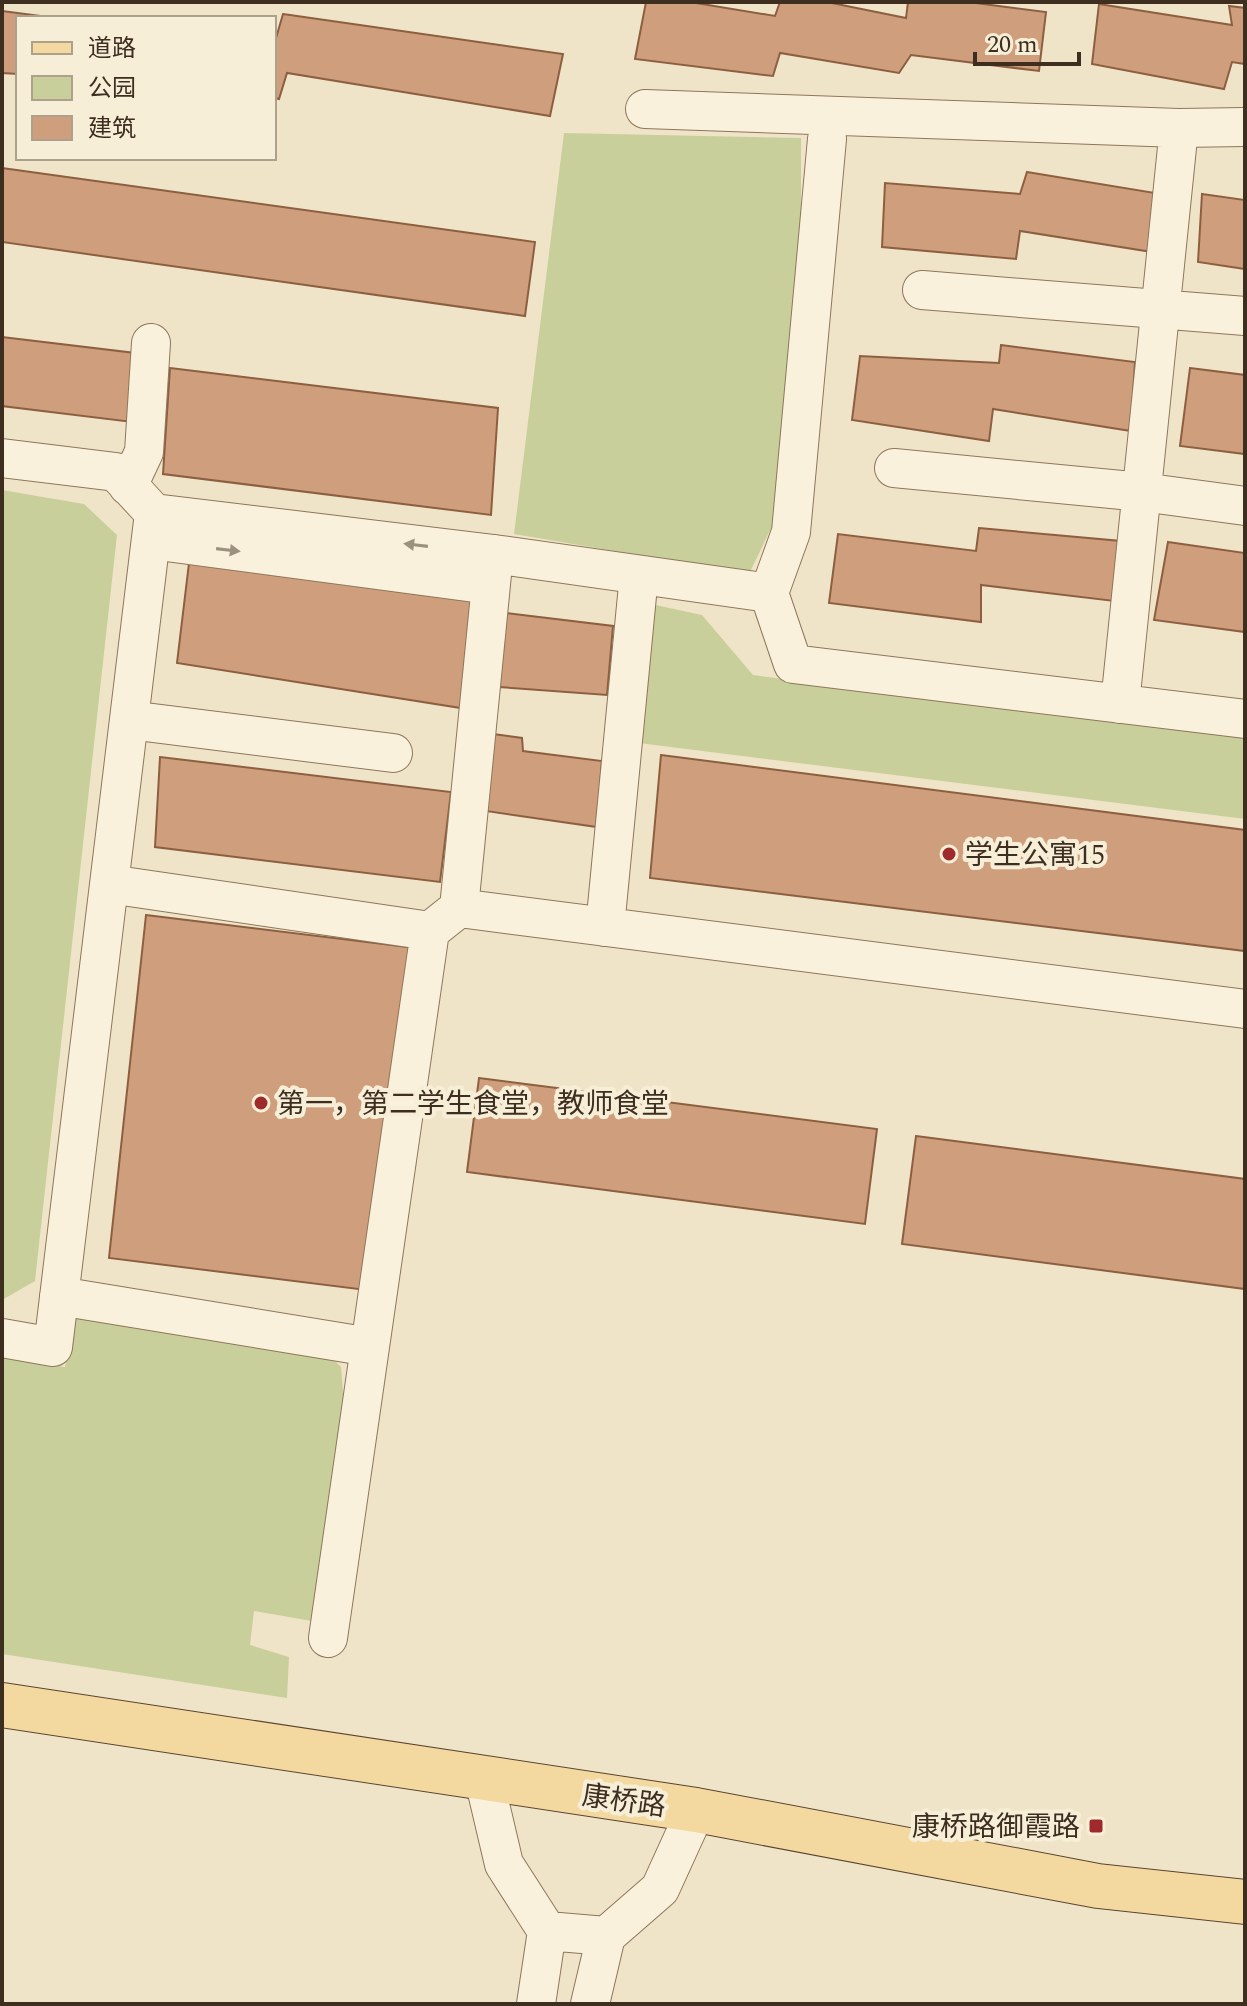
<svg xmlns="http://www.w3.org/2000/svg" width="1247" height="2006" font-family="Spectral,'Noto Sans SC',serif">
  <style>
    .green { fill: #c9cf9b }
    .building { fill: #cf9f7d; stroke: #8d5f41; stroke-width: 2 }
    .lines { fill: none; stroke-linecap: round; stroke-linejoin: round }
    .minor-casing { stroke: #8d765c; stroke-width: 40 }
    .major-casing { stroke: #5b4430; stroke-width: 46 }
    .minor { stroke: #faf1dc; stroke-width: 38 }
    .major { stroke: #f3d9a0; stroke-width: 44 }
    .oneway { fill: #9c907e }
    .poi-dot { fill: #9e2a2b; stroke: #f7eed8; stroke-width: 3 }
    .labels { text-anchor: middle; stroke-width: 8; stroke-linejoin: round; paint-order: stroke }
    .poi-label { font-size: 28px; fill: #3d2e20; stroke: #f7eed8; text-anchor: start }
    .street-label { font-size: 28px; fill: #3d2e20; stroke: #f7eed8 }
  </style>
  <rect width="100%" height="100%" fill="#f0e4c8"/>
  <path class="green" d="M564 133 801 138V315L776 518 749 574 514 534Z
    M2 490 84 504 117 535 35 1281 2 1300Z
    M637 601 702 615 753 675 1245 737V819L623 741Z
    M76 1310 324 1350 341 1367 344 1403 312 1621 254 1611 250 1645 289 1657 287 1698 2 1654V1357L65 1367Z"/>
  <path class="building" d="M646 2H690L775 16 780 2H827L906 18 908 2H968L1046 12 1039 71 911 55 899 73 780 53 773 76 635 59Z
    M1099 4 1232 25 1229 6 1245 8V64L1232 62 1224 89 1092 64Z
    M2 11 56 18H18V74L2 73Z
    M283 14 563 54 550 116 287 73 279 99 274 98V45Z
    M2 168 535 242 525 316 2 242Z
    M1027 172 1155 193 1152 252 1020 231 1016 259 882 247 885 183 1020 194Z
    M1202 194 1245 200V269L1198 262Z
    M2 337 135 353 132 422 2 406Z
    M1001 345 1135 362 1131 431 993 409 989 441 852 420 860 356 999 363Z
    M170 368 498 408 491 515 163 474Z
    M1190 368 1245 375V454L1180 446Z
    M979 528 1121 541 1114 601 981 585V622L829 603 838 534 976 551Z
    M1168 542 1245 553V632L1154 620Z
    M189 563 475 598 467 709 177 663Z
    M505 613 613 626 607 695 499 687Z
    M493 734 522 738 523 751 602 761 597 827 486 811Z
    M661 755 1245 830V951L650 878Z
    M160 757 451 792 440 882 155 847Z
    M146 915 416 948 374 1291 109 1258Z
    M479 1078 877 1129 865 1224 467 1172Z
    M916 1136 1245 1179V1289L902 1244Z"/>
  <g class="lines">
    <g class="minor-casing">
      <path id="minor" d="M645 109 1179 128 1245 127
        M922 290 1245 316
        M2 458 116 472 154 513 494 554 769 593 793 664 1245 719
        M894 468 1142 492 1245 506
        M128 486 144 452 151 343
        M151 540 490 585
        M769 593 791 532 827 139
        M1120 704 1179 128
        M129 720 393 753
        M109 884 430 931 459 908 1245 1009
        M459 908 494 554
        M605 927 639 575
        M59 1296 370 1347
        M2 1338 53 1347 154 513
        M328 1638 430 931
        M484 1779 504 1864 547 1931 606 1936 660 1889 696 1810
        M536 2004 547 1931
        M590 2004 606 1936"/>
    </g>
    <g class="major-casing">
      <path id="major" d="M2 1705 696 1810 1098 1886 1245 1902"/>
    </g>
    <use href="#minor" class="minor"/>
    <use href="#major" class="major"/>
  </g>
  <defs><path id="oneway-solid" d="M-6-.8H1V-3.2L6.5 0L1 3.2V.8H-6Z" transform="scale(2)"/></defs>
  <g class="oneway">
    <use href="#oneway-solid" transform="translate(416 545) rotate(-173)"/>
    <use href="#oneway-solid" transform="translate(228 550) rotate(7)"/>
  </g>
  <g class="poi-dot">
    <circle cx="949" cy="854" r="8"/>
    <circle cx="261" cy="1103" r="8"/>
    <rect x="1088" y="1818" width="16" height="16" rx="4"/>
  </g>
  <g class="labels">
    <g class="poi-label">
      <text x="965" y="864">学生公寓15</text>
      <text x="277" y="1113">第一，第二学生食堂，教师食堂</text>
      <text x="1080" y="1836" text-anchor="end">康桥路御霞路</text>
    </g>
    <g class="street-label">
      <text transform="translate(624 1800) rotate(8)" y="10">康桥路</text>
    </g>
  </g>
  <rect width="1247" height="2006" fill="none" stroke="#3d2e20" stroke-width="8"/>
  <rect x="16" y="16" width="260" height="144" fill="#f7eed8" stroke="#ada18e" stroke-width="2"/>
  <rect x="32" y="42" width="40" height="12" fill="#f3d9a0" stroke="#ada18e" stroke-width="2"/>
  <text x="88" y="56" font-size="24" fill="#3d2e20">道路</text>
  <rect x="32" y="76" width="40" height="24" fill="#c9cf9b" stroke="#ada18e" stroke-width="2"/>
  <text x="88" y="96" font-size="24" fill="#3d2e20">公园</text>
  <rect x="32" y="116" width="40" height="24" fill="#cf9f7d" stroke="#ada18e" stroke-width="2"/>
  <text x="88" y="136" font-size="24" fill="#3d2e20">建筑</text>
  <path d="M975 52v12h104v-12" fill="none" stroke="#3d2e20" stroke-width="4"/>
  <text x="987" y="52" font-size="24" fill="#3d2e20" stroke="#f7eed8" stroke-width="6" paint-order="stroke">20 m</text>
</svg>
